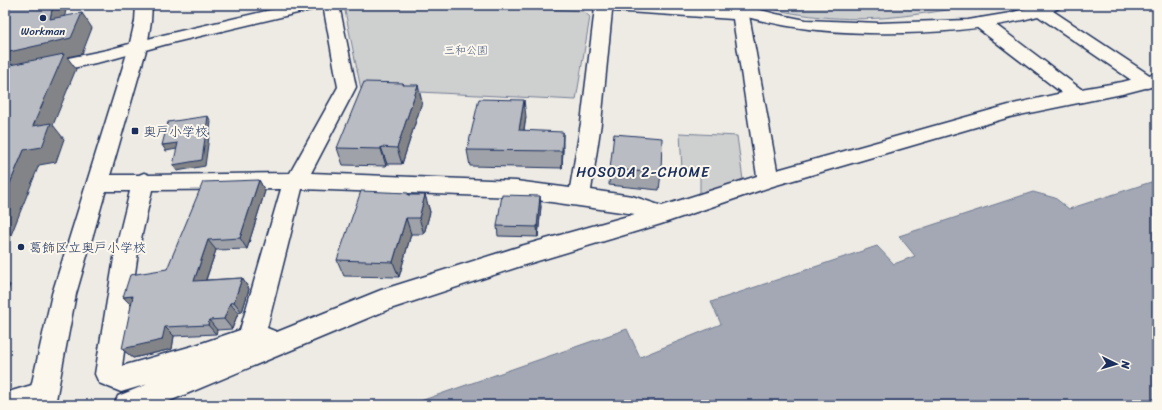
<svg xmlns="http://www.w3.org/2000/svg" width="1162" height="410" font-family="Sriracha,'Klee One',sans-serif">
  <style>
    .green { fill: #cecfcf; stroke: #747f96 }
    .water { fill: #a3a8b4; stroke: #6d7892 }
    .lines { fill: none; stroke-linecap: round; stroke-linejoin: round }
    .minor-casing { stroke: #1b2f5e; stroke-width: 3 }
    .tertiary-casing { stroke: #1b2f5e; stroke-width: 3 }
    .minor { fill: #fbf7ec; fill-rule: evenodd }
    .tertiary { fill: #fbf7ec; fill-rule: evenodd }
    .wall { fill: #9fa2a8; stroke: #1b2f5e }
    .shaded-wall { fill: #828488; stroke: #1b2f5e }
    .building { fill: #b9bcc3; stroke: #1b2f5e }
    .poi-dot { fill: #1b2f5e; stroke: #fbf7ec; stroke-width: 1.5 }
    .labels { text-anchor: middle; stroke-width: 4; stroke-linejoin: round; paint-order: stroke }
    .far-poi-label { font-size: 11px; fill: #1b2f5e; stroke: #fbf7ec }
    .far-park-label { font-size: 11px; fill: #48577a; stroke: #fbf7ec }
    .poi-label { font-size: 13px; fill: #1b2f5e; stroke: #fbf7ec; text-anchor: start }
    .neighbourhood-label { font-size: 14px; letter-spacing: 1px; fill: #1b2f5e; stroke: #fbf7ec }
  </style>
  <rect width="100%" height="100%" fill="#eeebe4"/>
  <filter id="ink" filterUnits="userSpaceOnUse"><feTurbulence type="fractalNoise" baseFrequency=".025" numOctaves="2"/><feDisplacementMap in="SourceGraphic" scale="8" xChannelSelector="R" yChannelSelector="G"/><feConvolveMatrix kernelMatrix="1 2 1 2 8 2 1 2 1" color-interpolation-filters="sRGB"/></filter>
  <g filter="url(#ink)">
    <path class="green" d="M468 5 583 11 590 17 576 100 361 89 344 6Z
      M757 5H985C958 8 930 13 903 16 855 22 803 18 757 5Z
      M680 133 737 136 743 180 700 194V172L682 170Z"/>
    <path class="water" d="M1157 180V405H409L627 329 640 357 721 324 711 302 877 246 894 264 915 256 899 236 1033 192 1055 198 1069 209Z"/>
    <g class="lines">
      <g class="minor-casing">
        <path id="minor" d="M292 5H321L319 8 167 44 109 60 5 83V71L107 50 163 35Z
          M323 5H339L356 87 311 173 516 181 570 188 581 123 595 8 593 5H670L737 10C740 5 745 6 750 8L752 11 749 15 777 170 1009 105 1062 93 976 27 974 23 976 19 982 18 988 19 1081 89 1122 82 1157 73V85L1122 94 1010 117 773 186 661 224 521 266 387 310 160 405H114L118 396 148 384 121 392 99 383 95 374 115 252 130 191H98L90 189 87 183 90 177 98 175H139L144 173 149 175 290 173 338 87ZM612 11 733 19 757 176 662 206 632 196 591 190 601 123ZM281 189 240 330 196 345 122 366 138 252 152 190ZM302 189 516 197 635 214 521 246 381 290 277 332 267 328Z
          M42 382 52 386 56 395 52 404 5 405V393Z"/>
      </g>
      <g class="tertiary-casing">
        <path id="tertiary" d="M136 5H152L151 21 147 47 76 294 55 405H27L52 294 129 47 135 21Z
          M718 5H742L776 14 806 20 879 23 968 20 1010 13 1037 5H1061L1059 8 1053 11 1154 78 1156 82 1154 86 1147 88 1140 86 1038 16C983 31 926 34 869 33 827 32 792 29 751 18 742 16 724 13 718 5Z"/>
      </g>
      <use href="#minor" class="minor"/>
      <use href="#tertiary" class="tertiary"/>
    </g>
    <path class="wall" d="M403 83 404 85 422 102 402 164H387L386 166 343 165 337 148Z
      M526 117 524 130 563 149 562 168 470 166 467 150Z
      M610 169 661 173 659 190 609 185Z
      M259 180 265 191 247 249 216 250 206 280 242 278 249 289 242 312 238 313 232 329 217 330 216 334 174 336 172 349 133 358 122 349 167 269Z
      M408 193 409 195H425L430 212 424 234H411L399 277 344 276 337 260Z
      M541 206 538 237 498 236 497 226Z"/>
    <path class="shaded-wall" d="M53 5H67L61 34 50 19Z
      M82 13 92 28 82 54 67 57 76 69 53 125 64 139 56 162 39 165 5 250V195L24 150 33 126 5 71V53Z
      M418 85 422 102 402 164 397 148Z
      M524 100 526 117 521 147 519 130Z
      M208 116 211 122 205 166 177 171 173 165Z
      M563 132V149L562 168V151Z
      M178 143 182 148 166 151 162 145Z
      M381 147 387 164 386 166 381 149Z
      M259 180 265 191 247 249 240 238Z
      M425 195 430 212 424 234 419 218Z
      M540 196 541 206 538 237 537 227Z
      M406 218 411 234 399 277 393 262Z
      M208 240 216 250 202 291 194 281Z
      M242 278 249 289 242 312 234 302Z
      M5 282 10 285 5 298Z
      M133 296V307L123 297Z
      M230 303 238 313 232 329 224 319Z
      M209 320 217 330 216 334 208 325Z
      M165 327 174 336 172 349 133 358 122 349Z"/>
    <path class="building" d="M5 5H53L50 19 82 13 71 38 5 53Z
      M64 54 33 126 51 123 42 147 24 150 5 195V66Z
      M364 82 403 83V85H418L397 148 381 147V149L337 148Z
      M479 99 524 100 519 130 563 132 562 151 467 150Z
      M208 116 202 160 173 165 178 143 162 145 168 122Z
      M614 134 662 138 661 173 610 169Z
      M259 180 240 238 208 240 194 281 242 278 234 302 230 303 224 319 209 320 208 325 165 327 162 340 122 349 133 296 123 297 130 275 167 269 203 182Z
      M361 191 408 193V195H425L419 218H406L393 262 337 260Z
      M502 195 540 196 537 227 497 226Z"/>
  </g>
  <g class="poi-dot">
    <circle cx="43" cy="18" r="4"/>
    <rect x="131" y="127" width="8" height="8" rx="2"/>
    <circle cx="21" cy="247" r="4"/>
  </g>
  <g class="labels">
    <g class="far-poi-label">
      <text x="43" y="35">Workman</text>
    </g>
    <g class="far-park-label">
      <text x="466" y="54">三和公園</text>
    </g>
    <g class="poi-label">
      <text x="143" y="136">奥戸小学校</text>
      <text x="29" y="252">葛飾区立奥戸小学校</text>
    </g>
    <g class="neighbourhood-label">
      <text x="643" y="177">HOSODA 2-CHOME</text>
    </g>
  </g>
  <rect width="1162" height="410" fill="none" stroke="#fbf7ec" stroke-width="20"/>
  <rect x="10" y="10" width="1142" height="390" fill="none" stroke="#1b2f5e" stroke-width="1.5" filter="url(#ink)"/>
  <g transform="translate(1116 364) rotate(95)" stroke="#fbf7ec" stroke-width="3" paint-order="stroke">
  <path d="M0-3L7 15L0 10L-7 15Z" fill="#1b2f5e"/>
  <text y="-6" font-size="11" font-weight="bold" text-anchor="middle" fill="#1b2f5e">N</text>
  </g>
</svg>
